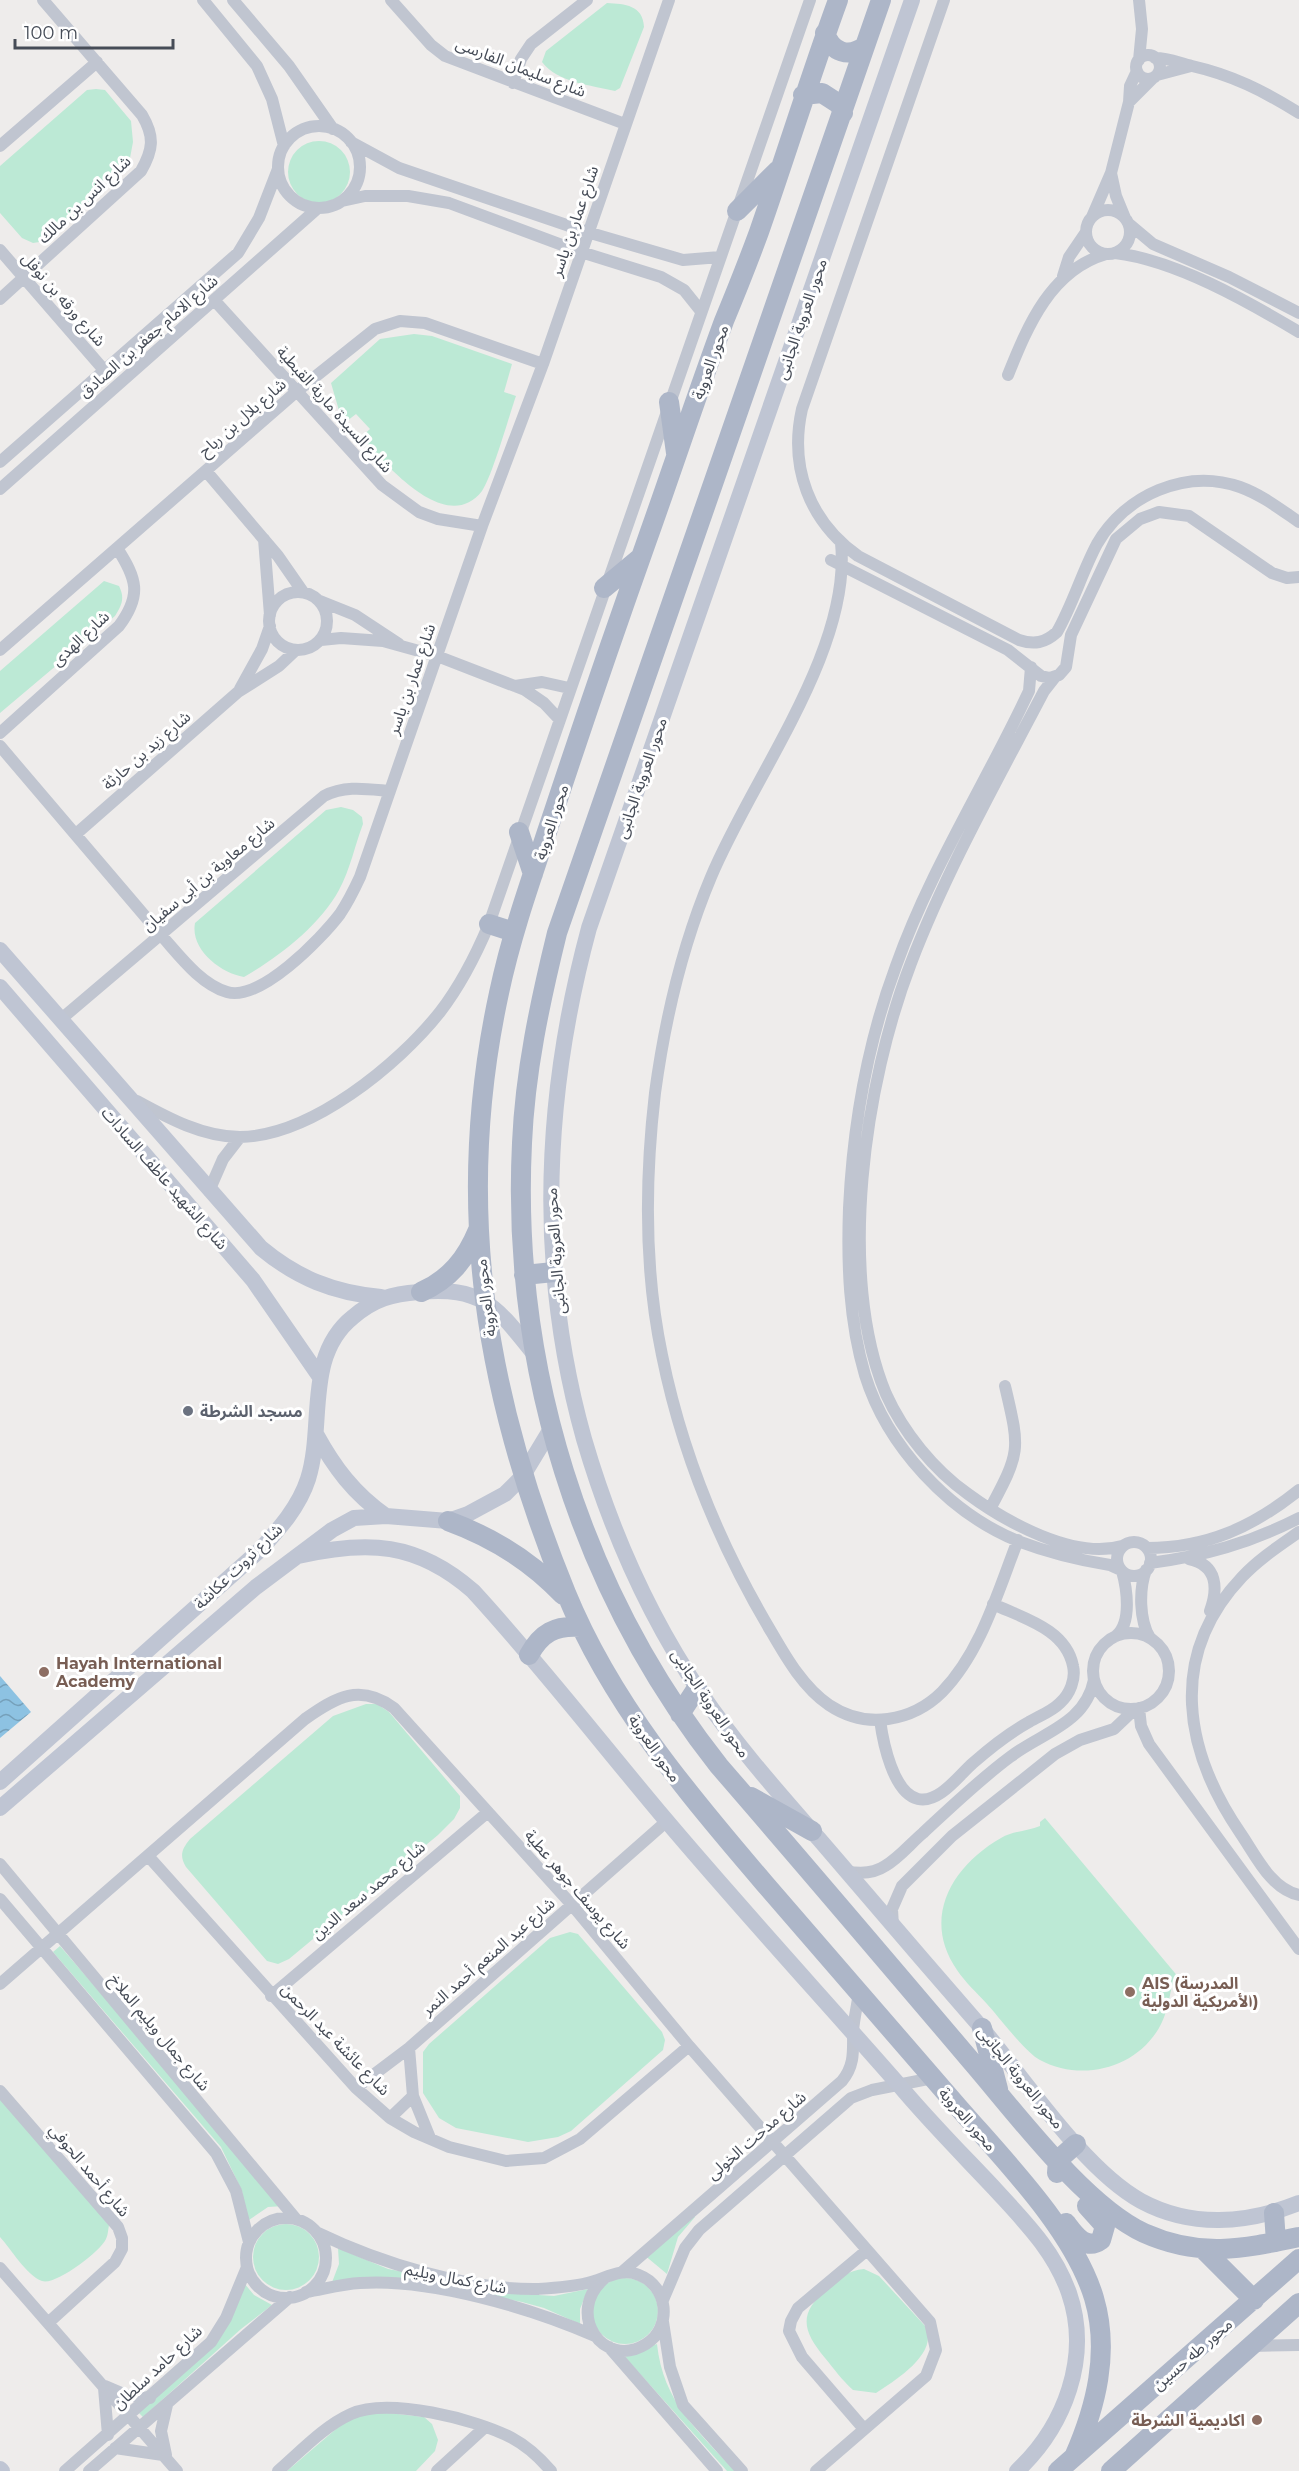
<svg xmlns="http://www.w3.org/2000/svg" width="1299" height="2471" font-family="Montserrat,'Noto Sans Arabic',sans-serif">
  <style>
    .garden { fill: #bce9d5 }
    .water { fill: url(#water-waves) }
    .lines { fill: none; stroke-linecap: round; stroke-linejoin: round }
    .street { stroke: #c0c5d0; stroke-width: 12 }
    .secondary { stroke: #bfc5d3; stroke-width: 16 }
    .primary { stroke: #adb6c8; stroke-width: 20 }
    .worship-dot { fill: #6b7280; stroke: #fff; stroke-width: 2 }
    .education-dot { fill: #8d6e63; stroke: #fff; stroke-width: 2 }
    .labels { text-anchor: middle; stroke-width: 6; stroke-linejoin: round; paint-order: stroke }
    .street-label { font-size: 16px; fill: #464c57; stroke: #fff }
    .worship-label { font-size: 16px; font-weight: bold; fill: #5b616d; stroke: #fff; text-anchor: start }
    .education-label { font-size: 16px; font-weight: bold; fill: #785e54; stroke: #fff; text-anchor: start }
  </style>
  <defs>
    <pattern id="water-waves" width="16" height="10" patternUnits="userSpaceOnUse" patternTransform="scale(1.5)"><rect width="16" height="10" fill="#8dc2e2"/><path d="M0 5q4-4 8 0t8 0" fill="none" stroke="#75a0ba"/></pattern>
  </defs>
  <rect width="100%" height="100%" fill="#eeeceb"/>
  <path class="garden" d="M607 3C625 4 643 5 644 27L620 88 615 91C591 85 558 83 542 62L546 51Z
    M96 89 105 90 131 121 133 142 130 158 127 169 117 179 111 173 97 187 101 192 46 241 33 243 22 238 0 213V166L87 90Z
    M288 172a31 31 0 1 1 62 0a31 31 0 1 1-62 0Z
    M414 334 432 336 512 364 504 392 516 396C509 416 492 477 482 491 446 537 385 463 361 437L370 429 356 414 347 421 340 414 331 383 380 339Z
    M104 581 119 586C125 598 122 605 115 616L0 713V671Z
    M341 807 353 810 362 817 363 824C355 845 350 870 339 890 320 925 279 957 244 977 220 973 190 949 195 923L326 810Z
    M366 1704H377L389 1712 460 1796V1808L454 1819 438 1835 289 1959 278 1964 267 1961 186 1867C179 1855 182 1849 190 1839L333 1716Z
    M1045 1818 1185 1985 1179 1991 1172 1985C1169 2000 1167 2014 1159 2028 1135 2069 1081 2082 1040 2060 1026 2053 999 2017 987 2004 977 1993 965 1982 957 1970 921 1918 952 1866 1001 1838 1013 1831 1028 1831 1040 1826V1822Z
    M570 1932 578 1934 662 2032 665 2040 663 2050 571 2131 558 2137 528 2142 456 2128 439 2118 423 2093V2052L429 2044 550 1938Z
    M60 1946 284 2206 268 2207 246 2222 242 2191 221 2147 53 1952Z
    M0 2097 109 2225C108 2230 108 2235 106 2239 100 2252 55 2286 42 2281 26 2275 11 2249 0 2237Z
    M693 2215 695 2217 678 2237 667 2274 643 2254Z
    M253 2257a33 33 0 1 1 66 0a33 33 0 1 1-66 0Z
    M338 2248 388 2269 523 2294 554 2296 588 2289 580 2309V2324L544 2308 522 2302 416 2281 331 2285 339 2264Z
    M864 2269 879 2276 926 2327C938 2354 896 2380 876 2393L853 2390C842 2380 834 2369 825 2358 803 2331 797 2314 828 2288 839 2279 848 2270 864 2269Z
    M592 2311a33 33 0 1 1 66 0a33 33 0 1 1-66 0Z
    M244 2283 254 2295 272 2305 241 2329 143 2417 138 2412 198 2359Z
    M657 2344C663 2402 698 2431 735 2471H727L625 2357Z
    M380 2412 424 2417 432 2424 438 2440 435 2451 416 2471H287L343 2423 353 2417Z"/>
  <path class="water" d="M0 1676 31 1712 0 1738Z"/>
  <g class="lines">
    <path class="street" d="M203 0 257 66 272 99 284 146
      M233 0 289 66 333 129
      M391 0 431 45 445 56 625 124
      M944 0 802 409C789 467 809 521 858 556L1019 640C1034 645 1045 643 1057 632 1073 604 1082 572 1097 544 1125 495 1186 468 1240 487 1262 495 1280 509 1299 522
      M1139 0 1142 29 1139 60
      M1136 67a12 12 0 1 1 24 0a12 12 0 1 1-24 0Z
      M1155 58C1169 58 1179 63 1192 66 1232 75 1264 91 1299 113
      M1157 75 1191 66
      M513 83 521 59 531 44 587 0
      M1129 102 1153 78
      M278 167a41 41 0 1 1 82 0a41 41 0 1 1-82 0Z
      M351 142 399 168 587 232 683 260 720 257
      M0 146 97 62
      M1111 173 1116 196 1125 218
      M342 201 365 196H408L449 203 581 252 661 277 684 290 700 310
      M1086 232a22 22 0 1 1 44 0a22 22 0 1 1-44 0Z
      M1092 217 1111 173 1129 102 1130 86 1137 71
      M1128 223 1153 244 1229 277 1299 313
      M0 250 104 370
      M1115 253C1175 260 1247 301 1299 332
      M1063 276 1069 257 1086 232
      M0 299 141 171C153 150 155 137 142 115L43 0
      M215 301 382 485 419 512 438 519 482 526
      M1008 375C1028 325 1051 270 1106 254
      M0 462 238 253 259 218 278 169
      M206 471 278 556 303 592
      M0 489 318 208
      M264 539 270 615
      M841 543C852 650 752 778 711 877 682 946 665 1019 655 1093 645 1179 644 1269 662 1355 682 1454 720 1546 772 1633 787 1659 804 1688 829 1705 847 1717 867 1722 888 1719 909 1716 927 1707 942 1692 981 1652 998 1591 1018 1540
      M831 560 1008 650 1041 676 1050 678 1059 675 1066 667 1071 635 1116 539 1140 519 1159 512 1189 516 1272 573 1287 578 1299 577
      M269 621a29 29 0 1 1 58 0a29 29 0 1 1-58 0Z
      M320 601 355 615 399 644
      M321 640 341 638 383 641 437 656 525 690 544 703 559 719
      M0 650 296 392 375 329 400 321 425 323 543 364
      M1031 667 1029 691C986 783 930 870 896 966 867 1044 853 1124 849 1208 847 1264 849 1321 865 1375 887 1446 949 1513 1018 1541 1047 1552 1079 1560 1110 1565L1121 1570
      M1055 677 1044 691C998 779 947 869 911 963 865 1082 836 1274 886 1394 903 1432 934 1470 968 1494 1006 1522 1074 1560 1122 1546
      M515 686 542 682 569 688
      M240 689 262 649 270 626
      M0 733 119 626C142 595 137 579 117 548
      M0 746 161 935C179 955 200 984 227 992 260 1002 321 939 340 914 348 902 354 890 360 877L482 526 543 364 669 0
      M76 834 238 692 279 666 296 650
      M60 1020 324 796C345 785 367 789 390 791
      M137 1101C168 1118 203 1137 240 1137 311 1136 398 1065 440 1012 460 986 476 955 489 924L810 0
      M209 1191 223 1159 240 1137
      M990 1509C1021 1451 1020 1450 1005 1386
      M1299 1532C1279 1546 1259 1559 1242 1577 1167 1656 1184 1751 1241 1834 1256 1856 1271 1889 1299 1895
      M1117 1559a17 17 0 1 1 34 0a17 17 0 1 1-34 0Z
      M1147 1548C1207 1548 1253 1527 1299 1490
      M1189 1559C1218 1565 1218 1589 1210 1611
      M1150 1563C1204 1556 1250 1543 1299 1518
      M1146 1570C1139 1589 1139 1620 1150 1638
      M1093 1671a38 38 0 1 1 76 0a38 38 0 1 1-76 0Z
      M1116 1636C1132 1623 1127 1589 1122 1571
      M1139 1708 1141 1726 1149 1744 1299 1949
      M880 1720C883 1742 893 1793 918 1799 939 1804 959 1775 973 1763 990 1748 1009 1733 1029 1722 1039 1716 1051 1712 1060 1703 1070 1694 1076 1679 1073 1666 1066 1629 1023 1618 993 1604
      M149 1857 356 2088 390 2118 414 2132 449 2147 506 2161 544 2158 580 2139 689 2046
      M0 1864 296 2219
      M846 1871C860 1874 873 1874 885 1866 899 1858 911 1843 923 1833 951 1807 979 1780 1010 1757 1043 1732 1085 1724 1094 1680
      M0 1899 216 2153 236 2191 249 2242
      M893 1926 892 1909 902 1886 952 1836 1055 1754 1080 1740 1114 1729 1135 1709
      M0 1984 305 1719C336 1697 360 1683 394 1708L572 1905 689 2046 930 2322 936 2350 926 2376 816 2471
      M271 1996 488 1812
      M409 2048 413 2096 430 2138
      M356 2088 409 2048 667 1821
      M0 2091 118 2227 122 2238V2249L115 2262 48 2323
      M390 2118 413 2096
      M246 2258a40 40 0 1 1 80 0a40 40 0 1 1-80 0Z
      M318 2233C380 2263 468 2290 537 2289 553 2288 571 2287 587 2283 605 2279 621 2267 639 2275 668 2286 673 2327 646 2344 603 2371 564 2312 605 2278
      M0 2268 177 2471
      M622 2272 842 2081C855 2065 853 2051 853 2031 854 2019 857 2006 859 1993
      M306 2292C324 2289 342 2284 360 2283 430 2278 531 2308 595 2336
      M663 2300 685 2248 699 2230 851 2098 872 2090 933 2078
      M663 2322 670 2367 683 2405 742 2471
      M1252 2346 1299 2345
      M609 2347 717 2471
      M105 2386 126 2395 150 2398
      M104 2388 108 2435
      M864 2429 802 2357 789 2331 791 2321 798 2308 866 2251
      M115 2448 163 2455
      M166 2455 161 2431 167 2405
      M65 2471 211 2342 226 2318 247 2267
      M89 2471 290 2297
      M278 2471C300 2452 324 2426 351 2414 388 2397 476 2419 512 2438 527 2446 540 2458 551 2471
      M437 2471 484 2428"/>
    <path class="secondary" d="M912 0 589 928C543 1098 536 1268 584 1439 610 1528 648 1615 700 1692 736 1745 777 1791 819 1839 872 1901 926 1964 980 2026 1023 2077 1084 2170 1141 2201 1191 2228 1247 2224 1299 2203
      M0 950 261 1248C297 1278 334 1293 381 1297
      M0 987 253 1280 320 1377
      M316 1434C334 1467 354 1494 386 1516
      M298 1556C367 1540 417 1542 473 1591 540 1664 601 1743 665 1819 741 1909 821 1996 899 2085 929 2121 962 2154 994 2188 1024 2221 1054 2250 1069 2293 1091 2357 1065 2426 1017 2471
      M0 1782 260 1550C279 1529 299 1507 308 1479 325 1425 304 1356 353 1317 374 1299 392 1294 419 1292 484 1286 497 1308 535 1355
      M0 1808 256 1587 332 1530 354 1518 386 1516 448 1521 468 1514 505 1494 522 1477 551 1429
      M0 2469 2 2471"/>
    <path class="primary" d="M838 0C810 77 786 155 759 232 748 262 736 292 724 321 697 394 673 467 647 540 615 630 584 720 554 811 534 871 512 931 499 993 453 1205 485 1395 566 1593 611 1703 688 1794 765 1884 827 1956 890 2028 952 2100 1000 2156 1073 2228 1094 2298 1110 2352 1096 2407 1074 2457
      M881 0 557 933C540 1002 525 1072 522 1143 511 1366 580 1590 719 1766 804 1864 888 1963 972 2062 1016 2113 1084 2205 1144 2233 1200 2258 1242 2249 1299 2237
      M825 33C832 53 849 58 865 46
      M803 95 822 93 839 104 843 113
      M737 211 778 170
      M669 402 676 453
      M604 588 640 558
      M519 832 533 874
      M489 924 514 932
      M524 1275 554 1272
      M421 1292C450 1279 466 1259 478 1230
      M448 1521C492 1537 530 1560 563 1595
      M529 1655C541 1633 555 1625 581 1627
      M680 1714 697 1688
      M751 1797 812 1831
      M982 2028 998 2089
      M1057 2173 1058 2160 1076 2144
      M1274 2213 1276 2242
      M1066 2223C1075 2235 1086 2251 1101 2240L1105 2226 1087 2206
      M1205 2251 1254 2300
      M1058 2471 1299 2259
      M1111 2471 1299 2303"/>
  </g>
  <circle class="worship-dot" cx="188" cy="1411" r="6"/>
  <g class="education-dot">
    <circle cx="44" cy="1672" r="6"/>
    <circle cx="1130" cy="1992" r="6"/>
    <circle cx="1257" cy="2420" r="6"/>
  </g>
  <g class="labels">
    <g class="street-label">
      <text transform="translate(521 67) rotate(21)" y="6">شارع سليمان الفارسى</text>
      <text transform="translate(84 199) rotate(-43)" y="6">شارع انس بن مالك</text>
      <text transform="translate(574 221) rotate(-71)" y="6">شارع عمار بن ياسر</text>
      <text transform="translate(64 299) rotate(49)" y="6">شارع ورقه بن نوفل</text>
      <text transform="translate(801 319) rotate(-71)" y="6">محور العروبة الجانبى</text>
      <text transform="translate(148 336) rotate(-41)" y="6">شارع الامام جعفر بن الصادق</text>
      <text transform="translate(710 362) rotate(-70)" y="6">محور العروبة</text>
      <text transform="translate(335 409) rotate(48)" y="6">شارع السيدة مارية القبطية</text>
      <text transform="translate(242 417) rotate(-41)" y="6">شارع بلال بن رباح</text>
      <text transform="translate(80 638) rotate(-43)" y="6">شارع الهدى</text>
      <text transform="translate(411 679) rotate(-71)" y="6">شارع عمار بن ياسر</text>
      <text transform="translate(146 750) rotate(-41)" y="6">شارع زيد بن حارثة</text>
      <text transform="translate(641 778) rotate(-71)" y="6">محور العروبة الجانبى</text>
      <text transform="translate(551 822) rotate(-72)" y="6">محور العروبة</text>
      <text transform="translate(208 874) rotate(-40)" y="6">شارع معاوية بن أبى سفيان</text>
      <text transform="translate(165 1178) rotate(49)" y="6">شارع الشهيد عاطف السادات</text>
      <text transform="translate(555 1251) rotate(-94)" y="6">محور العروبة الجانبى</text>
      <text transform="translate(485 1298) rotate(-97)" y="6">محور العروبة</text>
      <text transform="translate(238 1566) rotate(-44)" y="6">شارع ثروت عكاشة</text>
      <text transform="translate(711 1703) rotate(56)" y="6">محور العروبة الجانبى</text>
      <text transform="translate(655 1748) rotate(55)" y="6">محور العروبة</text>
      <text transform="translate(578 1889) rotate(49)" y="6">شارع يوسف جوهر عطية</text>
      <text transform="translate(368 1890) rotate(-40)" y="6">شارع محمد سعد الدين</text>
      <text transform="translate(488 1956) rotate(-41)" y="6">شارع عبد المنعم أحمد النمر</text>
      <text transform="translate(160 2032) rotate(50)" y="6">شارع جمال ويليم الملاخ</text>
      <text transform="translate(336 2039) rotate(46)" y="6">شارع عائشة عبد الرحمن</text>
      <text transform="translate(1021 2077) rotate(51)" y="6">محور العروبة الجانبى</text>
      <text transform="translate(968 2119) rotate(49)" y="6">محور العروبة</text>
      <text transform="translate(756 2135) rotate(-41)" y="6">شارع مدحت الخولى</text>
      <text transform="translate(90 2170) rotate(50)" y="6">شارع أحمد الحوفي</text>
      <text transform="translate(456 2278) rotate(11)" y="6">شارع كمال ويليم</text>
      <text transform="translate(1192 2354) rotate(-41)" y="6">محور طه حسين</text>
      <text transform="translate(157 2367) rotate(-43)" y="6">شارع حامد سلطان</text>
    </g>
    <g class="worship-label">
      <text x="200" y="1417">مسجد الشرطة</text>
    </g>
    <g class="education-label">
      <text x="56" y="1669">Hayah International<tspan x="56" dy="18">Academy</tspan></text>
      <text x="1142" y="1989">AIS (المدرسة<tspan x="1142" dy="18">الأمريكية الدولية)</tspan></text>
      <text x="1245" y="2426" text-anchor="end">اكاديمية الشرطة</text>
    </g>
  </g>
  <path d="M15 39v9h158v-9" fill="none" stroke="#464c57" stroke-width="3"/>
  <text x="24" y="39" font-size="18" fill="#464c57" stroke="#ffffff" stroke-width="4.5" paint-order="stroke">100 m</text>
</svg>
